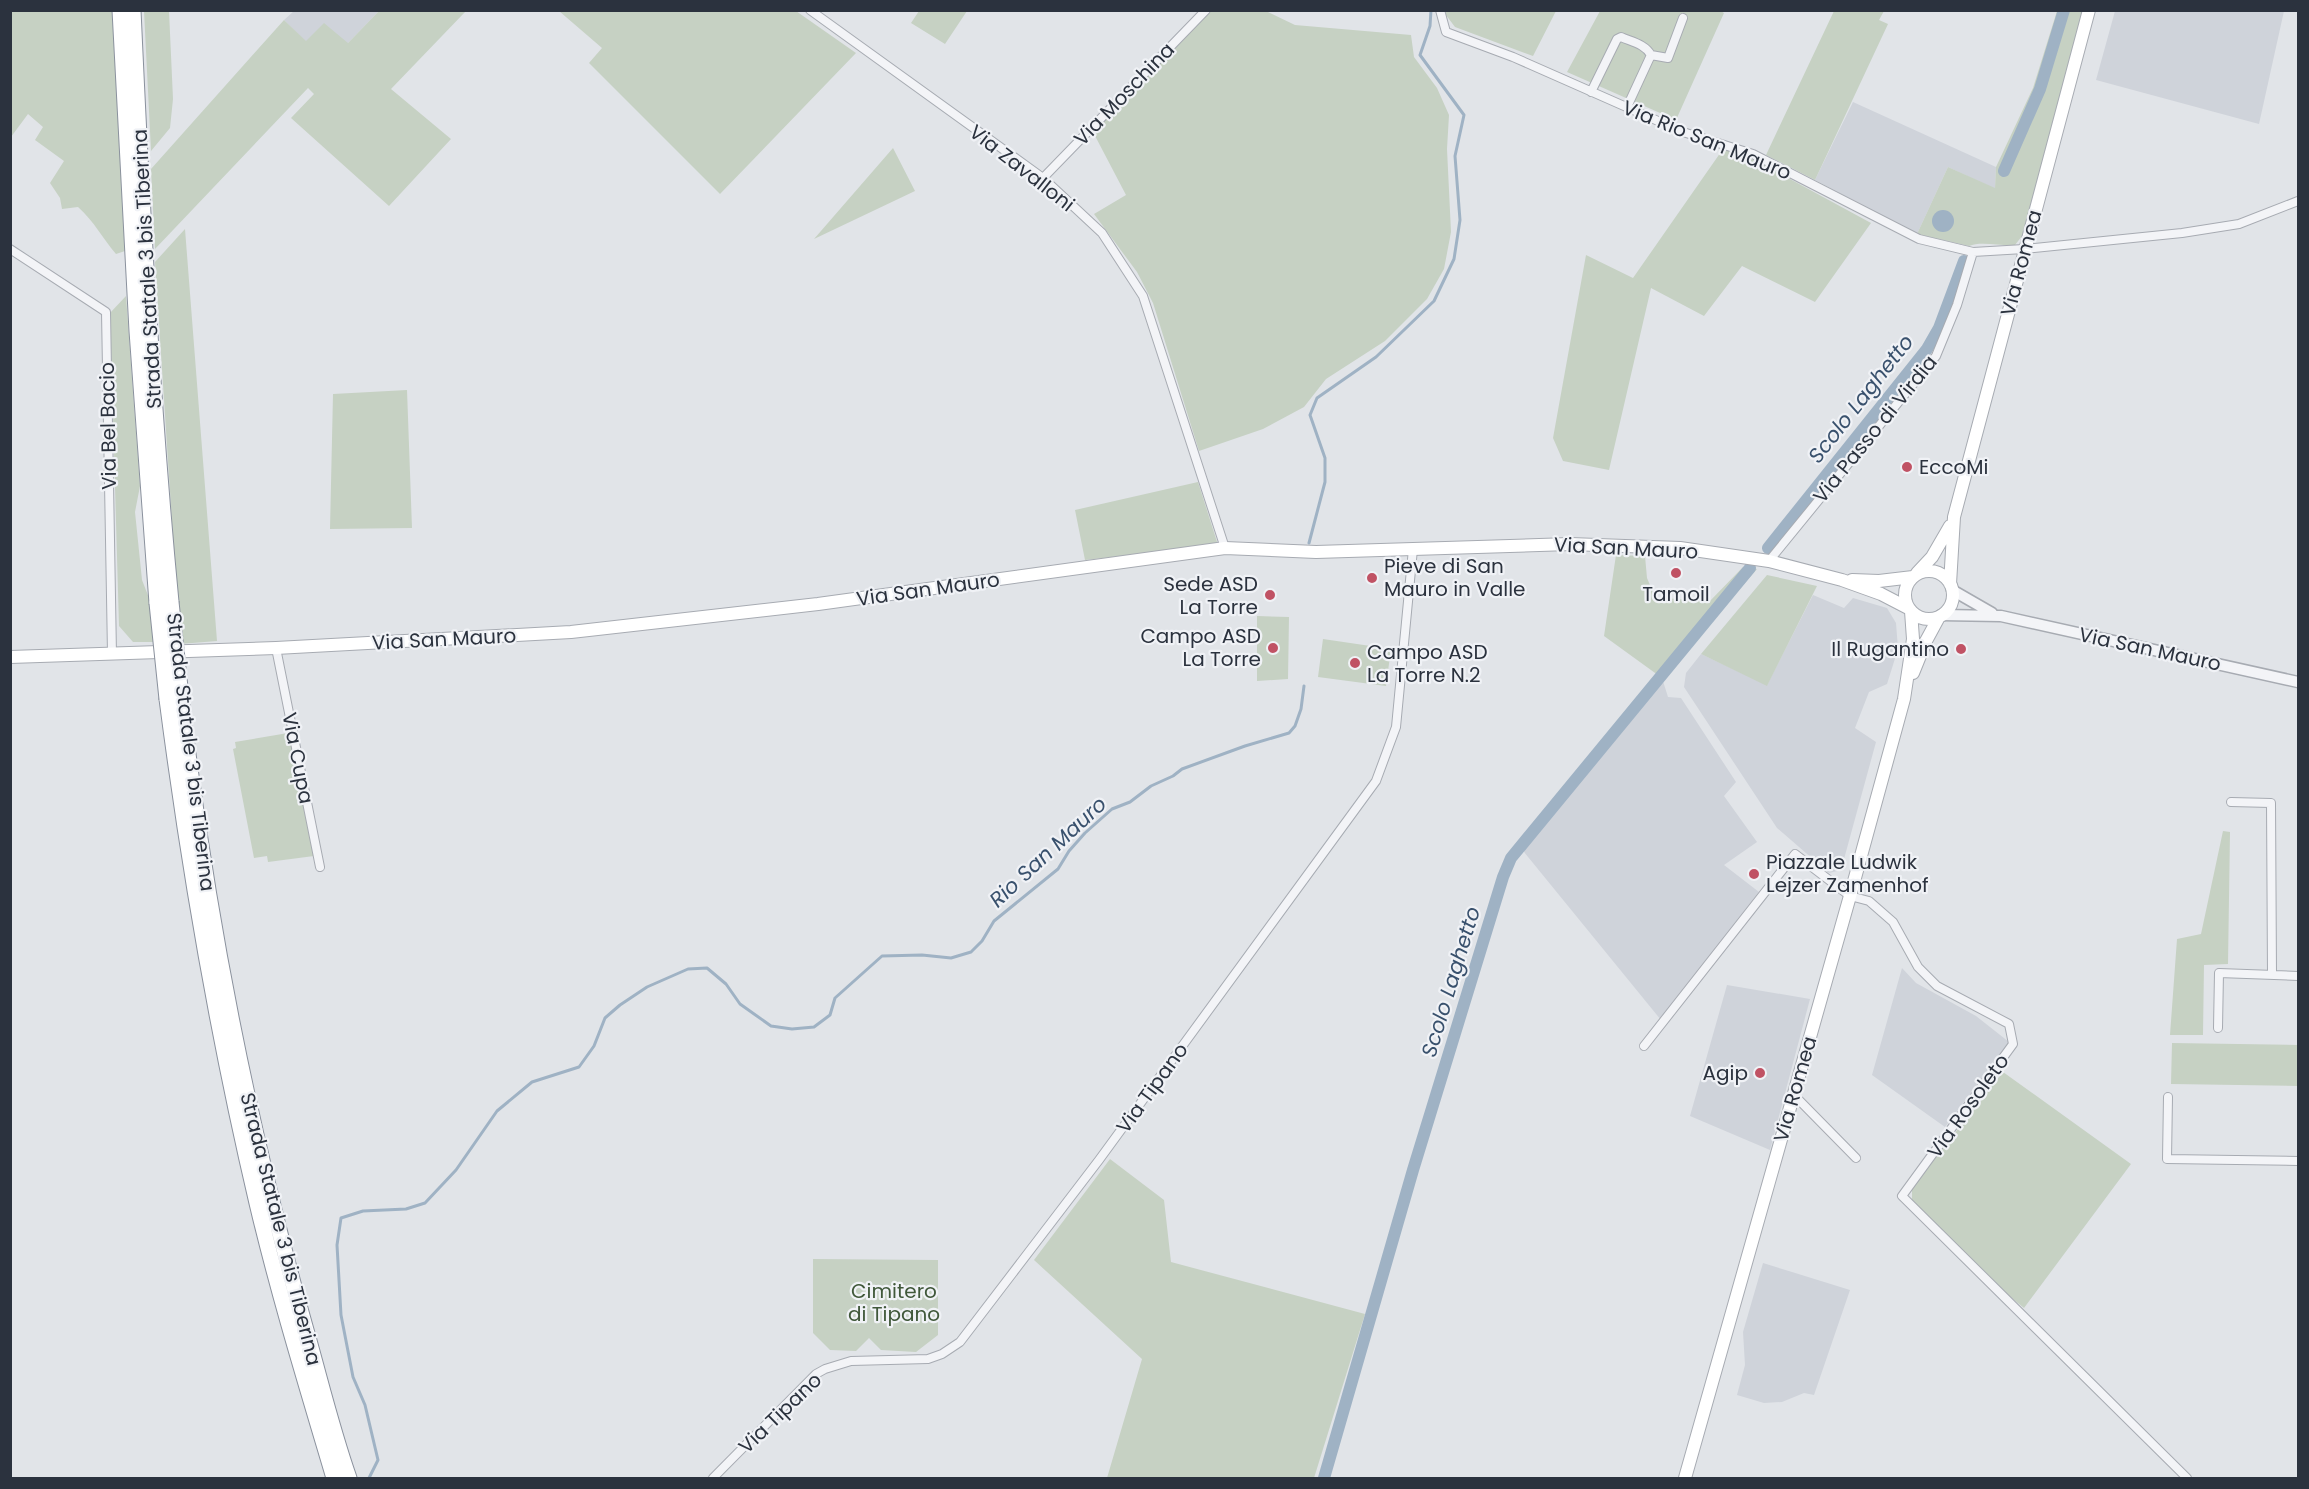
<svg xmlns="http://www.w3.org/2000/svg" width="2309" height="1489" font-family="Poppins,sans-serif">
  <style>
    .built { fill: #cfd3da }
    .green { fill: #c6d1c3 }
    .water { fill: #9fb2c4 }
    .lines { fill: none; stroke-linecap: round; stroke-linejoin: round }
    .stream { stroke: #9fb2c4; stroke-width: 3 }
    .canal { stroke: #9fb2c4; stroke-width: 12 }
    .minor-casing { stroke: #a7abb2; stroke-width: 10 }
    .tertiary-casing { stroke: #a7abb2; stroke-width: 13 }
    .secondary-casing { stroke: #a7abb2; stroke-width: 14 }
    .trunk-casing { stroke: #8a919d; stroke-width: 17 }
    .minor { stroke: #f3f4f7; stroke-width: 8 }
    .tertiary { stroke: #f3f4f7; stroke-width: 10 }
    .secondary { stroke: #fff; stroke-width: 12 }
    .trunk { stroke: #fff; stroke-width: 15 }
    .trunk-bridge-casing { stroke: #8a919d; stroke-width: 17; stroke-linecap: butt }
    .trunk-bridge { stroke: #fff; stroke-width: 15 }
    .poi-dot { fill: #c05264; stroke: #f0f2f6; stroke-width: 2 }
    .labels { text-anchor: middle; stroke-width: 4.5; stroke-linejoin: round; paint-order: stroke }
    .street-label { font-size: 20px; fill: #2b323e; stroke: #f0f2f6 }
    .poi-label { font-size: 20px; fill: #2b323e; stroke: #f0f2f6; text-anchor: start }
    .park-label { font-size: 20px; fill: #40583a; stroke: #f0f2f6 }
    .water-label { font-size: 21px; font-style: italic; fill: #39516d; stroke: #f0f2f6 }
  </style>
  <rect width="100%" height="100%" fill="#e1e4e8"/>
  <path class="built" d="M294 11H379L348 43 306 42 284 20Z
    M2115 11H2284L2259 124 2096 80Z
    M1853 102 1996 167 1995 189 1948 167 1917 234 1815 180Z
    M1813 595 1844 608 1853 598 1887 608 1896 623 1898 649 1887 684 1869 692 1855 728 1876 742 1841 870 1829 873 1777 828 1684 687 1686 673 1701 654 1767 685Z
    M1662 678 1668 697 1681 698 1736 782 1724 796 1757 842 1724 865 1759 892 1661 1020 1520 847Z
    M1902 968 1916 983 1976 1016 2009 1042 1945 1127 1872 1075Z
    M1727 985 1810 999 1770 1150 1690 1116Z
    M1763 1263 1850 1290 1814 1395 1804 1393 1782 1402 1764 1403 1737 1395 1745 1365 1743 1332Z"/>
  <path class="green" d="M1446 10H1556V11L1533 56 1455 27 1446 15Z
    M1719 10 1724 13 1676 120 1567 72 1600 11Z
    M11 11H113L125 251 116 254C103 239 94 221 78 207L62 209 60 198 50 183 64 161 35 140 43 127 28 114 11 137Z
    M144 11H169L173 99 170 128 151 151Z
    M379 11H466L391 89 451 139 389 206 291 118 314 94 308 88 155 249 151 169 284 20 306 41 324 23 348 43Z
    M559 11H796L856 53 720 194 589 63 602 48Z
    M919 11V10L967 11 945 44 911 23Z
    M1211 11H1266L1295 25 1411 35 1414 57 1437 88 1449 115 1447 149 1451 232 1444 269 1427 299 1385 341 1326 379 1304 407 1263 429 1199 451 1153 303 1137 272 1094 214 1126 195 1093 132Z
    M1834 11H1884L1879 20 1888 24 1815 180 1766 155Z
    M2057 11H2084L2022 236 2015 245C2000 246 1980 241 1969 246L1917 234 1948 167 1995 188 1996 167 2033 88Z
    M893 148 915 191 814 239Z
    M1723 149 1757 161 1871 223 1815 302 1742 266 1704 316 1651 288 1609 470 1563 461 1553 438 1586 255 1633 278Z
    M185 229 217 641 180 644 155 262Z
    M126 296 140 486 135 512 142 580 151 603 155 642H133L119 626 110 313Z
    M407 390 412 528 330 529 333 394Z
    M1198 482 1218 545 1085 560 1075 510Z
    M1616 555 1645 556 1647 578 1655 597 1709 602 1743 567 1757 569 1662 678 1604 636Z
    M1767 575 1817 586 1767 686 1701 654Z
    M1257 616 1289 617 1288 679 1257 681Z
    M1323 639 1391 649 1386 686 1318 677Z
    M288 733 289 737H292L314 856 268 862 267 856 254 858 233 749 236 748 235 742Z
    M2223 831 2230 832 2228 964 2204 965 2203 1035H2170L2177 939 2201 934Z
    M2172 1043 2298 1045V1086L2171 1084Z
    M2003 1072 2131 1164 2024 1308 1982 1274 1912 1200V1187Z
    M1110 1159 1164 1200 1171 1262 1365 1314 1314 1478H1107L1142 1359 1034 1260Z
    M813 1259 938 1260V1335L916 1352 881 1350 869 1338 856 1351 830 1350 813 1333Z"/>
  <path class="water" d="M1932 221a11 11 0 1 1 22 0a11 11 0 1 1-22 0Z"/>
  <g class="lines">
    <path class="stream" d="M1309 543 1325 482V458L1310 415 1317 398 1376 357 1434 301 1454 259 1460 220 1455 156 1464 115 1420 55 1430 26 1431 10
      M369 1478 378 1460 365 1405 353 1377 341 1315 337 1245 341 1218 363 1211 406 1209 425 1203 456 1170 497 1111 532 1082 579 1067 594 1046 605 1018 620 1005 647 987 688 969 707 968 726 984 740 1004 771 1026 792 1029 814 1027 830 1015 835 998 882 956 922 955 951 958 971 952 982 941 994 921 1058 869 1069 851 1085 833 1112 809 1130 802 1151 786 1173 776 1182 769 1245 746 1289 733 1295 726 1301 709 1304 686"/>
    <path class="canal" d="M2004 171 2040 89 2064 10
      M1768 548 1927 349 1939 328 1964 261
      M1324 1478 1413 1170 1503 877 1511 858 1750 568"/>
    <g class="minor-casing">
      <path id="minor" d="M810 10 1043 178 1102 233 1143 296 1225 548
        M1440 10 1446 32 1513 57 1683 132 1753 154 1919 239 1973 252 2024 249 2182 233 2239 224 2298 201
        M1591 92 1617 39 1621 37C1632 42 1645 44 1651 55
        M1627 107 1651 55 1668 58 1683 18
        M1043 178 1206 10
        M10 249 106 312 112 654
        M1769 561 1936 356 1957 305 1973 252
        M276 648 320 867
        M2231 802 2271 803 2272 975
        M2218 1028 2219 973 2298 976
        M1644 1046 1795 854 1850 896 1869 901 1893 922 1918 967 1937 986 2009 1024 2013 1044 1902 1196 2187 1478
        M1794 1095 1856 1158
        M2168 1097 2167 1159 2298 1161
        M713 1478 816 1374 825 1369 851 1361 928 1359 942 1354 960 1342 1099 1160 1376 781 1396 727 1413 549"/>
    </g>
    <g class="tertiary-casing">
      <path id="tertiary" d="M1952 590 1992 613
        M1941 615 2001 616 2298 682"/>
    </g>
    <g class="secondary-casing">
      <path id="secondary" d="M1905 595a24 24 0 1 1 48 0a24 24 0 1 1-48 0Z
        M1917 573 1932 557 1950 526
        M1852 580 1879 581 1913 577
        M1950 584 1954 517 2089 10
        M10 657 276 648 571 632 818 604 1225 548 1316 552 1570 544 1680 548 1769 561 1842 580 1881 594 1908 608
        M1913 673 1926 641 1939 617
        M1685 1478 1850 896 1904 699 1913 639 1911 611"/>
    </g>
    <g class="trunk-casing">
      <path id="trunk" d="M120 10 137 331 157 603
        M133 10C142 208 152 405 171 602
        M181 697C206 912 247 1122 306 1330 320 1379 332 1430 349 1478
        M167 699C189 869 218 1037 257 1203 279 1296 307 1387 334 1478"/>
    </g>
    <use href="#minor" class="minor"/>
    <use href="#tertiary" class="tertiary"/>
    <use href="#secondary" class="secondary"/>
    <use href="#trunk" class="trunk"/>
    <g class="trunk-bridge-casing">
      <path id="trunk-bridge" d="M171 602 181 697
        M157 603 167 699"/>
    </g>
    <use href="#trunk-bridge" class="trunk-bridge"/>
  </g>
  <g class="poi-dot">
    <circle cx="1907" cy="467" r="6"/>
    <circle cx="1676" cy="573" r="6"/>
    <circle cx="1372" cy="578" r="6"/>
    <circle cx="1270" cy="595" r="6"/>
    <circle cx="1273" cy="648" r="6"/>
    <circle cx="1961" cy="649" r="6"/>
    <circle cx="1355" cy="663" r="6"/>
    <circle cx="1754" cy="874" r="6"/>
    <circle cx="1760" cy="1073" r="6"/>
  </g>
  <g class="labels">
    <g class="street-label">
      <text transform="translate(1124 94) rotate(-46)" y="7">Via Moschina</text>
      <text transform="translate(1707 140) rotate(22)" y="7">Via Rio San Mauro</text>
      <text transform="translate(1022 168) rotate(38)" y="7">Via Zavalloni</text>
      <text transform="translate(2021 263) rotate(-75)" y="7">Via Romea</text>
      <text transform="translate(147 269) rotate(-93)" y="7">Strada Statale 3 bis Tiberina</text>
      <text transform="translate(108 426) rotate(-91)" y="7">Via Bel Bacio</text>
      <text transform="translate(1875 429) rotate(-51)" y="7">Via Passo di Virdia</text>
      <text transform="translate(1626 548) rotate(3)" y="7">Via San Mauro</text>
      <text transform="translate(928 589) rotate(-8)" y="7">Via San Mauro</text>
      <text transform="translate(444 639) rotate(-3)" y="7">Via San Mauro</text>
      <text transform="translate(2150 649) rotate(12)" y="7">Via San Mauro</text>
      <text transform="translate(191 752) rotate(83)" y="7">Strada Statale 3 bis Tiberina</text>
      <text transform="translate(298 758) rotate(79)" y="7">Via Cupa</text>
      <text transform="translate(1152 1088) rotate(-54)" y="7">Via Tipano</text>
      <text transform="translate(1795 1089) rotate(-74)" y="7">Via Romea</text>
      <text transform="translate(1968 1106) rotate(-54)" y="7">Via Rosoleto</text>
      <text transform="translate(281 1229) rotate(76)" y="7">Strada Statale 3 bis Tiberina</text>
      <text transform="translate(780 1413) rotate(-44)" y="7">Via Tipano</text>
    </g>
    <g class="poi-label">
      <text x="1919" y="474">EccoMi</text>
      <text x="1384" y="573">Pieve di San<tspan x="1384" dy="23">Mauro in Valle</tspan></text>
      <text x="1258" y="591" text-anchor="end">Sede ASD<tspan x="1258" dy="23">La Torre</tspan></text>
      <text x="1676" y="601" text-anchor="middle">Tamoil</text>
      <text x="1261" y="643" text-anchor="end">Campo ASD<tspan x="1261" dy="23">La Torre</tspan></text>
      <text x="1949" y="656" text-anchor="end">Il Rugantino</text>
      <text x="1367" y="659">Campo ASD<tspan x="1367" dy="23">La Torre N.2</tspan></text>
      <text x="1766" y="869">Piazzale Ludwik<tspan x="1766" dy="23">Lejzer Zamenhof</tspan></text>
      <text x="1748" y="1080" text-anchor="end">Agip</text>
    </g>
    <g class="park-label">
      <text x="894" y="1298">Cimitero<tspan x="894" dy="23">di Tipano</tspan></text>
    </g>
    <g class="water-label">
      <text transform="translate(1861 399) rotate(-52)" y="7">Scolo Laghetto</text>
      <text transform="translate(1048 852) rotate(-43)" y="7">Rio San Mauro</text>
      <text transform="translate(1451 982) rotate(-73)" y="7">Scolo Laghetto</text>
    </g>
  </g>
  <rect width="2309" height="1489" fill="none" stroke="#2b323e" stroke-width="24"/>
</svg>
